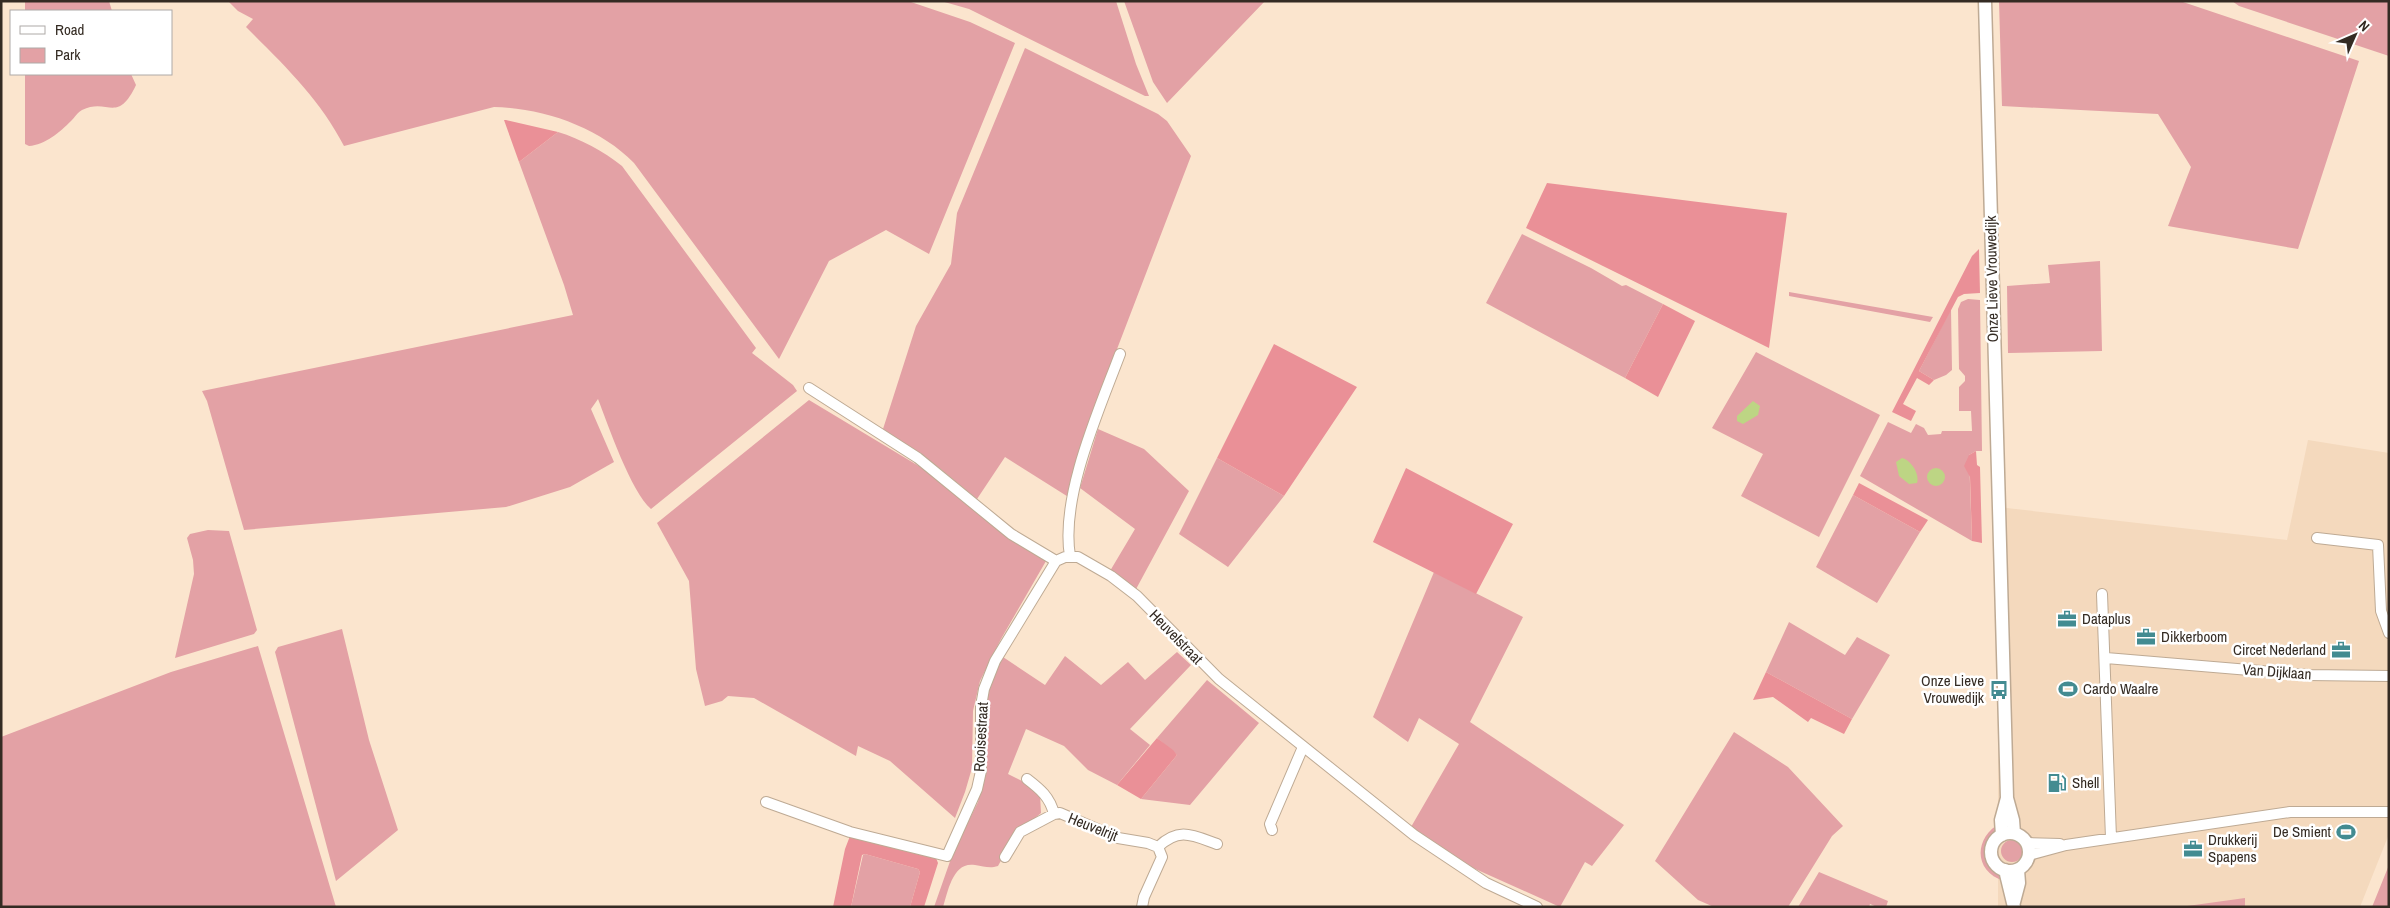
<svg xmlns="http://www.w3.org/2000/svg" width="2390" height="908" font-family="'Archivo Narrow',sans-serif">
  <style>
    .built { fill: #f4d9bd }
    .green { fill: #e3a1a5 }
    .forest { fill: #ea9097 }
    .water { fill: #bdd584 }
    .lines { fill: none; stroke-linecap: round; stroke-linejoin: round }
    .minor-casing { stroke: #beaa94; stroke-width: 12 }
    .major-casing { stroke: #beaa94; stroke-width: 15 }
    .minor { stroke: #fff; stroke-width: 10 }
    .major { stroke: #fff; stroke-width: 12 }
    .labels { text-anchor: middle; stroke-width: 5; stroke-linejoin: round; paint-order: stroke }
    .street-label { font-size: 15px; fill: #342b23; stroke: #fff }
    .poi-label { font-size: 15px; fill: #342b23; stroke: #fff; text-anchor: start }
  </style>
  <rect width="100%" height="100%" fill="#fbe5ce"/>
  <path class="built" d="M2308 440 2389 453V834L2360 907H1998V507L2287 540Z"/>
  <path class="green" d="M25 1H109L112 11H25Z
    M228 1H908L970 22 1015 43 929 254 886 230 829 261 779 359 634 163C599 127 543 108 494 107L344 146C320 99 283 64 246 27L253 19 238 11Z
    M941 1H1116L1136 64 1149 96H1145L969 9Z
    M1124 1H1265L1167 103 1153 82Z
    M1999 1H2180L2359 61 2298 249 2168 226 2191 167 2158 114 2002 106Z
    M2232 1H2389V56L2239 6Z
    M1025 48 1158 114 1167 121 1191 156 1104 383 1070 498 1005 457 977 499 938 467 883 429 916 326 951 264 957 213Z
    M25 74H131L136 85C117 125 108 97 82 110 78 112 75 117 71 121 60 132 45 145 29 146L25 144Z
    M558 132C581 139 603 151 622 166L756 348 752 353 793 385 797 391 651 509C631 492 608 425 598 399L591 409 614 462 570 487 506 507 244 530 207 401 202 391 573 315 564 285 519 162Z
    M1522 234 1591 268 1622 286 1626 285 1663 304 1625 378 1486 303Z
    M2100 261 2102 351 2008 353 2007 286 2050 283 2048 265Z
    M1789 292 1933 317 1930 322 1789 296Z
    M1968 299 1980 300 1982 451H1976L1969 455 1972 541 1860 476 1888 422 1911 433 1916 424 1924 428 1928 435 1941 434 1942 431H1972L1971 411H1959V387L1965 381V376L1959 369 1958 309 1961 302Z
    M1951 309 1952 370 1946 375 1934 380 1919 371Z
    M1756 352 1880 415 1819 537 1741 496 1763 454 1712 428Z
    M809 400 927 471 1004 534 1046 561 1001 639 980 681 973 711 972 768 965 792 955 818 890 761 858 746 856 756 754 698 728 696 722 701 705 706 696 669 689 581 657 523Z
    M1098 429 1144 449 1189 491 1135 591 1110 571 1135 529 1080 488Z
    M1217 458 1284 496 1228 567 1179 534Z
    M1853 495 1920 532 1877 603 1816 567Z
    M208 530 229 531 257 630 254 634 175 658 194 574 193 560 187 538 190 534Z
    M1434 572 1523 617 1470 722 1624 825 1592 866 1585 862 1560 907 1462 863 1411 827 1459 744 1419 718 1408 742 1373 717Z
    M1789 622 1845 655 1857 637 1890 655 1852 719 1766 672Z
    M342 629 369 740 398 830 336 881 275 652 278 647Z
    M258 646 336 907H1V737L171 672Z
    M1177 652 1191 665 1130 729 1150 745 1117 785 1088 770 1064 746 1026 729 1008 774 1032 786 1040 794 1041 813 1015 835 998 866C989 869 984 866 975 865 953 861 948 891 943 907H934L954 850 978 802 982 784 984 709 988 687 1003 657 1045 685 1065 656 1101 685 1128 662 1145 680Z
    M1207 680 1259 723 1190 805 1141 799 1177 755 1157 738Z
    M1734 732 1788 767 1843 826 1832 836 1788 907H1714L1698 900 1655 861Z
    M2000 823C2000 829 1997 831 1993 836 1978 853 1996 866 2004 881 1973 871 1974 838 2000 823Z
    M2001 851a11 11 0 1 1 22 0a11 11 0 1 1-22 0Z
    M865 854 918 869 920 872 910 907H851L863 855Z
    M2389 865V907H2372Z
    M1819 872 1888 901 1886 907H1877L1870 904 1869 907H1798Z
    M2245 898V907H2180Z"/>
  <path class="forest" d="M504 120H506L558 132 519 162Z
    M1547 183 1787 213 1769 348 1526 228Z
    M1979 249 1980 293 1964 294 1958 297 1919 371 1934 380 1929 385 1917 378 1903 404 1916 411 1911 421 1892 412 1972 256Z
    M1663 304 1695 321 1658 397 1625 378Z
    M1274 344 1357 387 1284 496 1217 458Z
    M1976 451 1977 465 1980 467 1982 543 1972 541 1970 477 1964 466 1969 455Z
    M1406 468 1513 524 1476 594 1373 542Z
    M1859 483 1928 520 1920 532 1853 495Z
    M1766 672 1852 719 1844 734 1811 718 1808 722 1773 697 1753 700Z
    M1157 738 1173 750 1177 755 1141 799 1117 785Z
    M850 836 936 858 938 863 924 907H910L920 872 918 869 865 854 862 855 851 907H833L845 849Z"/>
  <path class="water" d="M1753 401 1760 406 1758 415 1743 424 1737 421V416Z
    M1902 458C1911 460 1920 474 1917 483L1909 484 1899 476 1896 462Z
    M1927 477a9 9 0 1 1 18 0a9 9 0 1 1-18 0Z"/>
  <g class="lines">
    <g class="minor-casing">
      <path id="minor" d="M809 388 918 458 1011 534 1056 561
        M2317 538 2378 545 2381 611 2389 633
        M1070 556C1060 497 1099 410 1120 354
        M1056 561 1065 557H1078L1111 576 1137 596 1219 679 1414 835 1486 883 1537 907
        M2102 594 2111 838
        M2106 658 2308 675 2389 676
        M1027 779C1040 789 1050 797 1054 814
        M766 802 850 832 947 856 977 789 981 771V706L984 689 995 661 1056 561
        M1272 830 1270 824 1303 747
        M2027 843 2060 844
        M1158 847C1179 827 1192 835 1217 844
        M2029 855 2066 845 2290 812H2389
        M1005 857 1020 832 1054 814 1060 813 1118 838 1148 843 1158 847 1162 857 1144 897 1142 907"/>
    </g>
    <g class="major-casing">
      <path id="major" d="M1985 1 2007 798 2013 820 2014 833
        M1991 852a19 19 0 1 1 38 0a19 19 0 1 1-38 0Z
        M2002 835 2001 820 2007 798
        M2005 870 2014 907
        M2014 902 2019 883 2018 870"/>
    </g>
    <use href="#minor" class="minor"/>
    <use href="#major" class="major"/>
  </g>
  <defs>
    <g id="office-bare" transform="scale(1.5)"><path d="M-6-3h4V-5.5h4V-3h4V5H-6ZM-1-4.5V-3h2v-1.5ZM-6 0V1H6V0Z" fill="#438b91" stroke="#fff" stroke-width="2.5" paint-order="stroke"/></g>
    <g id="stadium-bare" transform="scale(1.5)"><path d="M0-5a6.5 5 0 1 0 0 10a6.5 5 0 1 0 0-10ZM-3.5-1.8h7v3.6h-7Z" fill="#438b91" stroke="#fff" stroke-width="2.5" paint-order="stroke"/></g>
    <g id="bus-bare" transform="scale(1.5)"><path d="M-5-6H5V4H4V6H2V4H-2V6H-4V4H-5ZM-3.5-4V0h7V-4ZM-3.5 1.2v1.5H-2V1.2ZM2 1.2v1.5H3.5V1.2Z" fill="#438b91" stroke="#fff" stroke-width="2.5" paint-order="stroke"/></g>
    <g id="fuel-bare" transform="scale(1.5)"><path d="M-5.5-6h7V0h2V4h1.3V-2.5L3-4.5l.8-.8L6-3V5H2.5V1h-1V6h-7ZM-4.2-4.7v3.2H.2V-4.7Z" fill="#438b91" stroke="#fff" stroke-width="2.5" paint-order="stroke"/></g>
  </defs>
  <g fill-rule="evenodd">
    <use href="#office-bare" x="2067" y="619"/>
    <use href="#office-bare" x="2146" y="637"/>
    <use href="#office-bare" x="2341" y="650"/>
    <use href="#stadium-bare" x="2068" y="689"/>
    <use href="#bus-bare" x="1999" y="690"/>
    <use href="#fuel-bare" x="2057" y="783"/>
    <use href="#stadium-bare" x="2346" y="832"/>
    <use href="#office-bare" x="2193" y="849"/>
  </g>
  <g class="labels">
    <g class="street-label">
      <text transform="translate(1992 279) rotate(-91)" y="5">Onze Lieve Vrouwedijk</text>
      <text transform="translate(1176 637) rotate(46)" y="5">Heuvelstraat</text>
      <text transform="translate(2277 672) rotate(4)" y="5">Van Dijklaan</text>
      <text transform="translate(981 737) rotate(-87)" y="5">Rooisestraat</text>
      <text transform="translate(1093 827) rotate(22)" y="5">Heuvelrijt</text>
    </g>
    <g class="poi-label">
      <text x="2082" y="624">Dataplus</text>
      <text x="2161" y="642">Dikkerboom</text>
      <text x="2326" y="655" text-anchor="end">Circet Nederland</text>
      <text x="1984" y="686" text-anchor="end">Onze Lieve<tspan x="1984" dy="17">Vrouwedijk</tspan></text>
      <text x="2083" y="694">Cardo Waalre</text>
      <text x="2072" y="788">Shell</text>
      <text x="2331" y="837" text-anchor="end">De Smient</text>
      <text x="2208" y="845">Drukkerij<tspan x="2208" dy="17">Spapens</tspan></text>
    </g>
  </g>
  <rect width="2390" height="908" fill="none" stroke="#342b23" stroke-width="5"/>
  <rect x="10" y="10" width="162" height="65" fill="#ffffff" stroke="#aeaaa7"/>
  <rect x="20" y="26" width="25" height="8" fill="#ffffff" stroke="#aeaaa7"/>
  <text x="55" y="35" font-size="15" fill="#342b23">Road</text>
  <rect x="20" y="48" width="25" height="15" fill="#e3a1a5" stroke="#aeaaa7"/>
  <text x="55" y="60" font-size="15" fill="#342b23">Park</text>
  <g transform="translate(2355 35) rotate(45)" stroke="#ffffff" stroke-width="4" paint-order="stroke">
  <path d="M0-4L9 19L0 12L-9 19Z" fill="#342b23"/>
  <text y="-8" font-size="14" font-weight="bold" text-anchor="middle" fill="#342b23">N</text>
  </g>
</svg>
